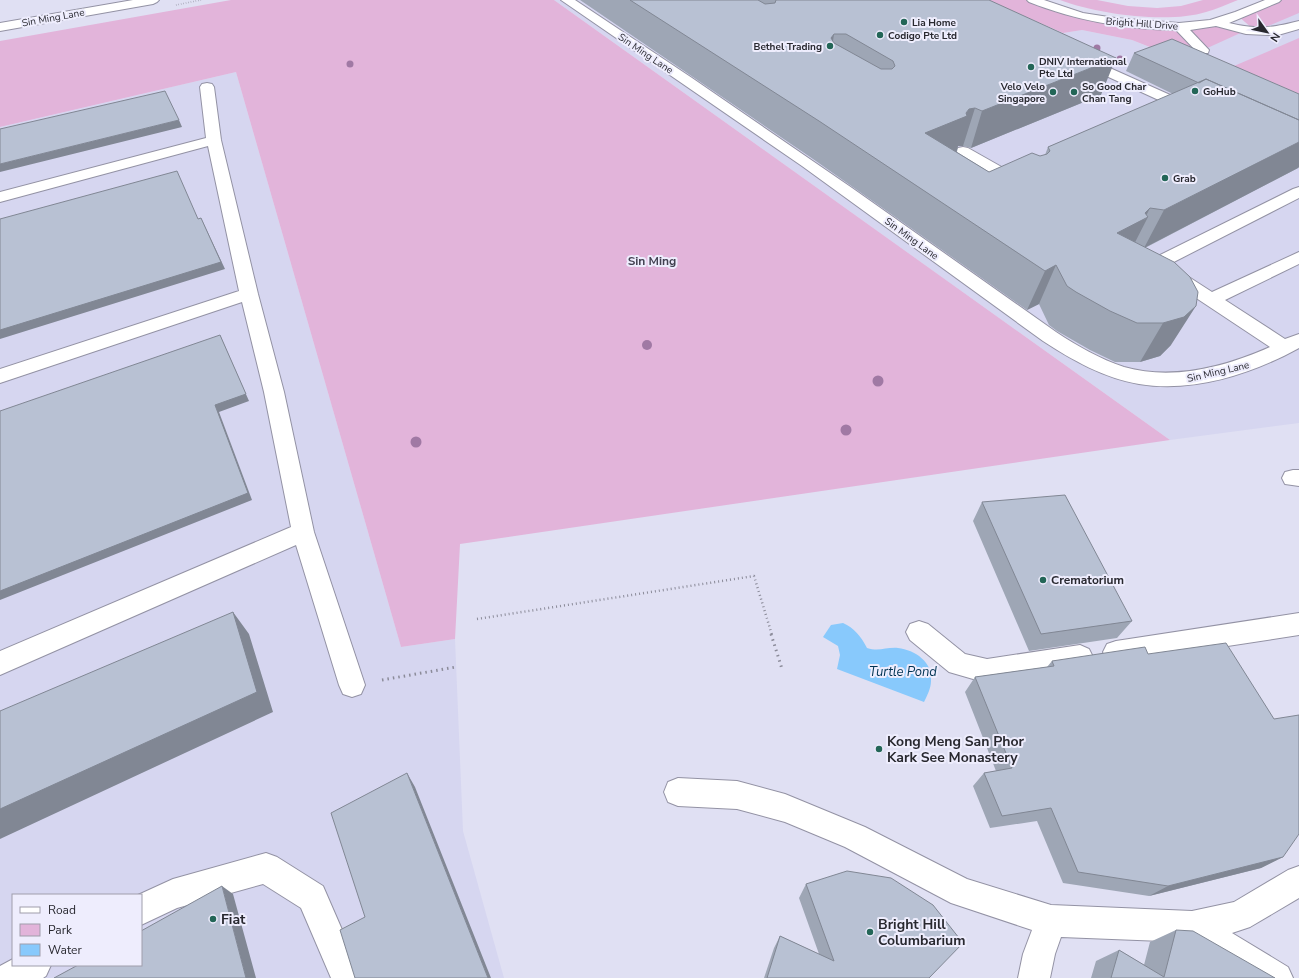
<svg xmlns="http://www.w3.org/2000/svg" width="1299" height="978" font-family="'Nunito Sans',sans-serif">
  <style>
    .built { fill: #d6d6f0; fill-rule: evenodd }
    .green { fill: #e2b4da }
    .water { fill: #88c9fc }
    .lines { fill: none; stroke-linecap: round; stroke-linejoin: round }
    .minor-casing { stroke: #9392a4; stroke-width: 2 }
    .path-far2 { stroke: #8b8b99; stroke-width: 1.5; stroke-dasharray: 0.5 2; stroke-linecap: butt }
    .path-far1 { stroke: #8b8b99; stroke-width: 2.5; stroke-dasharray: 1 3; stroke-linecap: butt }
    .path { stroke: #8b8b99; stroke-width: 3; stroke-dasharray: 1.5 4; stroke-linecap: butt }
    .minor { fill: #fff; fill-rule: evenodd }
    .tree { fill: #a079a4 }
    .wall { fill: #9ea6b5 }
    .shaded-wall { fill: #818794 }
    .building { fill: #b8c1d3; stroke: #818794; fill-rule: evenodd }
    .poi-dot { fill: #236657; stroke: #eeedfd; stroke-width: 1.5 }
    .labels { text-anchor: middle; stroke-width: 4; stroke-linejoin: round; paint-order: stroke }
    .far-street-label { font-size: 10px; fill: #28282f; stroke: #eeedfd }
    .far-poi-label { font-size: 10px; font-weight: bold; fill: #28282f; stroke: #eeedfd; text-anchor: start }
    .far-quarter-label { font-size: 12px; font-weight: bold; fill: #424151; stroke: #eeedfd }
    .poi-label { font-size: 12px; font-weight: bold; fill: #28282f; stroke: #eeedfd; text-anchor: start }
    .water-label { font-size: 13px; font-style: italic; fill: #003353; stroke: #eeedfd }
    .near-poi-label { font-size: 14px; font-weight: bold; fill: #28282f; stroke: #eeedfd; text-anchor: start }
  </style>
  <rect width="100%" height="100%" fill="#e0e0f3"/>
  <path class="built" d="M554 0H987L1063 33 1082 30 1132 40 1299 109V423L1170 440Z
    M1299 7V100L1190 54 1252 28Z
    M236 72 401 647 455 639 463 831 504 978H0V127ZM13 895H141V965H13Z"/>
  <path class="green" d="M231 0H554L1170 440 460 544 455 639 401 647 236 72 0 127V41Z
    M987 0H1033L1064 12 1147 26 1217 22 1247 30 1203 50 1175 57 1132 40 1082 30 1063 33Z
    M1060 0H1097L1128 6 1157 8 1181 6 1203 0H1238C1227 4 1217 9 1206 12 1168 24 1097 14 1060 0Z
    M1277 0H1299V13L1261 29 1252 28 1238 16Z
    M1299 38V94L1234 66Z"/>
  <path class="water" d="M843 623C854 628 861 636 867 648 879 652 886 647 898 648 915 650 933 662 931 681 931 688 927 696 924 702L837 669 840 655 838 646 823 637 831 625Z"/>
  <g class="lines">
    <g class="minor-casing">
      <path id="minor" d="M133 0H159L157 2 153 4 0 31V23Z
        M561 0H575L692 78 852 188 1056 332C1077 346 1100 359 1124 367 1173 381 1225 367 1270 347L1166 278 1163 274 1166 270 1172 269 1178 270 1212 292 1299 252V264L1225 300 1285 339 1299 334V348C1252 374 1193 393 1139 384 1104 378 1072 360 1043 341L802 166Z
        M1027 0H1044L1083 13 1115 18 1179 23 1210 20 1235 12 1265 0H1281L1279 2 1229 23C1259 30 1271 28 1299 21V29L1278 35H1268L1246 34 1216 26 1190 30 1209 50 1208 53H1198L1176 30C1125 29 1077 21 1029 2Z
        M1083 56 1197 107 1199 110 1197 113 1192 114 1187 113 1078 63 1077 60 1078 57Z
        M207 83 212 84 214 87 221 140 258 294 284 392 314 532 365 685 361 694 352 697 343 694 339 685 296 545 0 675V651L291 527 264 392 242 302 0 383V369L239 291 208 146 0 202V192L206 138 200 87 202 84Z
        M963 147 968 148 1028 182 1030 185 1028 188 1022 190 1016 188 958 154 956 151 958 148Z
        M1299 187V198L1162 268 1156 269 1150 268 1147 264 1150 260 1293 189Z
        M1293 470H1299V486L1285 484 1282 478 1285 472Z
        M1299 613V635L1116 663 1107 660 1103 652 1107 644 1116 641Z
        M919 621 928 624 965 654 987 659 1080 645 1089 649 1093 657 1089 665 1080 669 987 683 949 672 910 640 906 632 910 624Z
        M678 778 737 781 785 794 865 827 967 879 1051 905 1192 911 1234 902 1288 870 1299 866V898L1250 927 1232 933 1288 967 1293 978H1247L1188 942 1061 937 1055 954 1050 978H1018L1023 954 1032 930 951 903 845 847 785 822 737 809 678 806 668 802 664 792 668 782Z
        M266 853 277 857 323 886 363 978H331L301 908 263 884 177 908 141 925V895H138L173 879Z
        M13 959V965H51L46 976 43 978H0V966Z"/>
    </g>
    <path class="path-far2" d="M176 5 201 0"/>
    <path class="path-far1" d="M477 619 754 576 772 635"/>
    <path class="path" d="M771 634 782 669
      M382 680 456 667"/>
    <use href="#minor" class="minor"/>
  </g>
  <g class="tree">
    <circle cx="1097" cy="48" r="3.5"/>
    <circle cx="1120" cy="59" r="3.5"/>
    <circle cx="350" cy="64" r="3.5"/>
    <circle cx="647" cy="345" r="5"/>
    <circle cx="878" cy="381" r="5.5"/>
    <circle cx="846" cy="430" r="5.5"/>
    <circle cx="416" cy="442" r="5.5"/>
  </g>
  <path class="wall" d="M580 0H989L1101 95 971 148 963 146H958L957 152 989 172 1045 155 1048 147 1173 94 1126 71 1134 53 1299 94V167L1298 168 1145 248 1171 345 1160 356 1140 362H1115L1090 350 1057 331 1049 325 1039 304 1027 310 813 159Z
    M982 502 1132 621 1117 638 1029 651 973 521Z
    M1148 654 1283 857 1261 868 1149 896 1063 883 1037 821 990 828 973 786 984 773 996 771 965 692 975 677 1047 667 1052 661Z
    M806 884 929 978H764L774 948 780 936 819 954 799 898Z
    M1176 930 1275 978H1091L1096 961 1119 950 1144 965 1150 942Z"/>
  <path class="shaded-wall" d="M834 34 829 70 831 38Z
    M1116 58 1101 95 971 148 982 111Z
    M975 108 963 146H958L956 154 925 133 966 113 969 109Z
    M179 120 182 127 0 172V164Z
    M1299 142V167L1298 168 1144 248 1164 210Z
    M1150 208 1144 220 1148 217 1128 256 1117 233 1145 213Z
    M201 218 225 269 0 339V330Z
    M1056 265 1039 304 1027 310 1045 271Z
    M1196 306 1171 345 1160 356 1140 362 1163 323Z
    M220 335 249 401 219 412 252 500 0 600V591L215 405Z
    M233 612 249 634 273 712 0 839V809Z
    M407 773 415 787 491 978H488Z
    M1283 857 1261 868 1149 896 1168 886Z
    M222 886 233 894 256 978H246Z"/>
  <path class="building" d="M630 0H758L765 4 775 3 776 0H989L1116 58 982 111 975 108 969 109 966 113 967 116 925 133 989 172 1032 153 1040 156 1047 154 1050 151 1048 147 1206 79 1299 120V142L1164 210 1150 208 1145 213 1148 217 1117 233 1174 262 1190 277 1198 292 1196 306 1184 317 1163 323H1137L1110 311 1076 292 1067 286 1056 265 1045 271 819 121ZM834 34H846L893 61 895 66 892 69H881L834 43 831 38Z
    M1172 39 1299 94V120L1206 79 1199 83 1134 53Z
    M165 91 179 120 0 164V129Z
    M177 171 198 219 201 218 221 262 0 330V219Z
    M220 335 246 394 215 405 248 493 0 591V411Z
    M1065 495 1132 621 1041 634 982 502Z
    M233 612 257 692 0 809V711Z
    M1226 643 1274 719 1299 715V834L1283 857 1168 886 1078 872 1051 808 1002 816 984 773 1012 768 975 677 1054 666 1052 661 1145 647 1148 654Z
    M407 773 488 978H355L340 930 365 917 331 813Z
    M847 871 891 878 933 905 963 943 929 978H767L780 936 834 961 806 884Z
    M222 886 246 978H54L78 965H141V931Z
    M1176 930 1193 931 1275 978H1111L1119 950 1164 977Z"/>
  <g class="poi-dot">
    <circle cx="904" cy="22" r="4"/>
    <circle cx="880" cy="35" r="4"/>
    <circle cx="830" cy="46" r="4"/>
    <circle cx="1031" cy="67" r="4"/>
    <circle cx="1195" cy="91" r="4"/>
    <circle cx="1053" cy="92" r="4"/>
    <circle cx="1074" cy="92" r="4"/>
    <circle cx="1165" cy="178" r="4"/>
    <circle cx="1043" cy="580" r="4"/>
    <circle cx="879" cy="749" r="4"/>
    <circle cx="213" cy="919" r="4"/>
    <circle cx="870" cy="932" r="4"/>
  </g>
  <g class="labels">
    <g class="far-street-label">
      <text transform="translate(53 17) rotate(-10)" y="4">Sin Ming Lane</text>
      <text transform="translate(1142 23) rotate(4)" y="4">Bright Hill Drive</text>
      <text transform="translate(646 53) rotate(34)" y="4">Sin Ming Lane</text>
      <text transform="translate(912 238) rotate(36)" y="4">Sin Ming Lane</text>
      <text transform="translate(1218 371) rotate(-13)" y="4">Sin Ming Lane</text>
    </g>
    <g class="far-poi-label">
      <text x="912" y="26">Lia Home</text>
      <text x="888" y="39">Codigo Pte Ltd</text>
      <text x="822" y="50" text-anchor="end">Bethel Trading</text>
      <text x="1039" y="65">DNIV International<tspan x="1039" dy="12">Pte Ltd</tspan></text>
      <text x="1045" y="90" text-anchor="end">Velo Velo<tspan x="1045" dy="12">Singapore</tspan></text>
      <text x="1082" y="90">So Good Char<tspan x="1082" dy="12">Chan Tang</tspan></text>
      <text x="1203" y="95">GoHub</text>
      <text x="1173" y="182">Grab</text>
    </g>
    <g class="far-quarter-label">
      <text x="652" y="265">Sin Ming</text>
    </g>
    <g class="poi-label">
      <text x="1051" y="584">Crematorium</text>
    </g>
    <g class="water-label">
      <text x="903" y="676">Turtle Pond</text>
    </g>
    <g class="near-poi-label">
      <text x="887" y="746">Kong Meng San Phor<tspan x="887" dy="16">Kark See Monastery</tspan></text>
      <text x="221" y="924">Fiat</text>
      <text x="878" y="929">Bright Hill<tspan x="878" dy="16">Columbarium</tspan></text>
    </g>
  </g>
  <rect x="12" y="894" width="130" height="72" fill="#eeedfd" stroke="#9f9eab"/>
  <rect x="20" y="907" width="20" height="6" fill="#ffffff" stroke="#9f9eab"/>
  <text x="48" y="914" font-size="12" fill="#28282f">Road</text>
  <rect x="20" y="924" width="20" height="12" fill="#e2b4da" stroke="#9f9eab"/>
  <text x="48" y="934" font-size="12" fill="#28282f">Park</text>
  <rect x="20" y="944" width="20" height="12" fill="#88c9fc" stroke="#9f9eab"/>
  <text x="48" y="954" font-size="12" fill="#28282f">Water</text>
  <g transform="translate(1267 32) rotate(123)" stroke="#eeedfd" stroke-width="3" paint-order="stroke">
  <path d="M0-3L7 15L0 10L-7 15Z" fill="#28282f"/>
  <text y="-6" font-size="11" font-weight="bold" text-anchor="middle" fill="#28282f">N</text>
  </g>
</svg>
